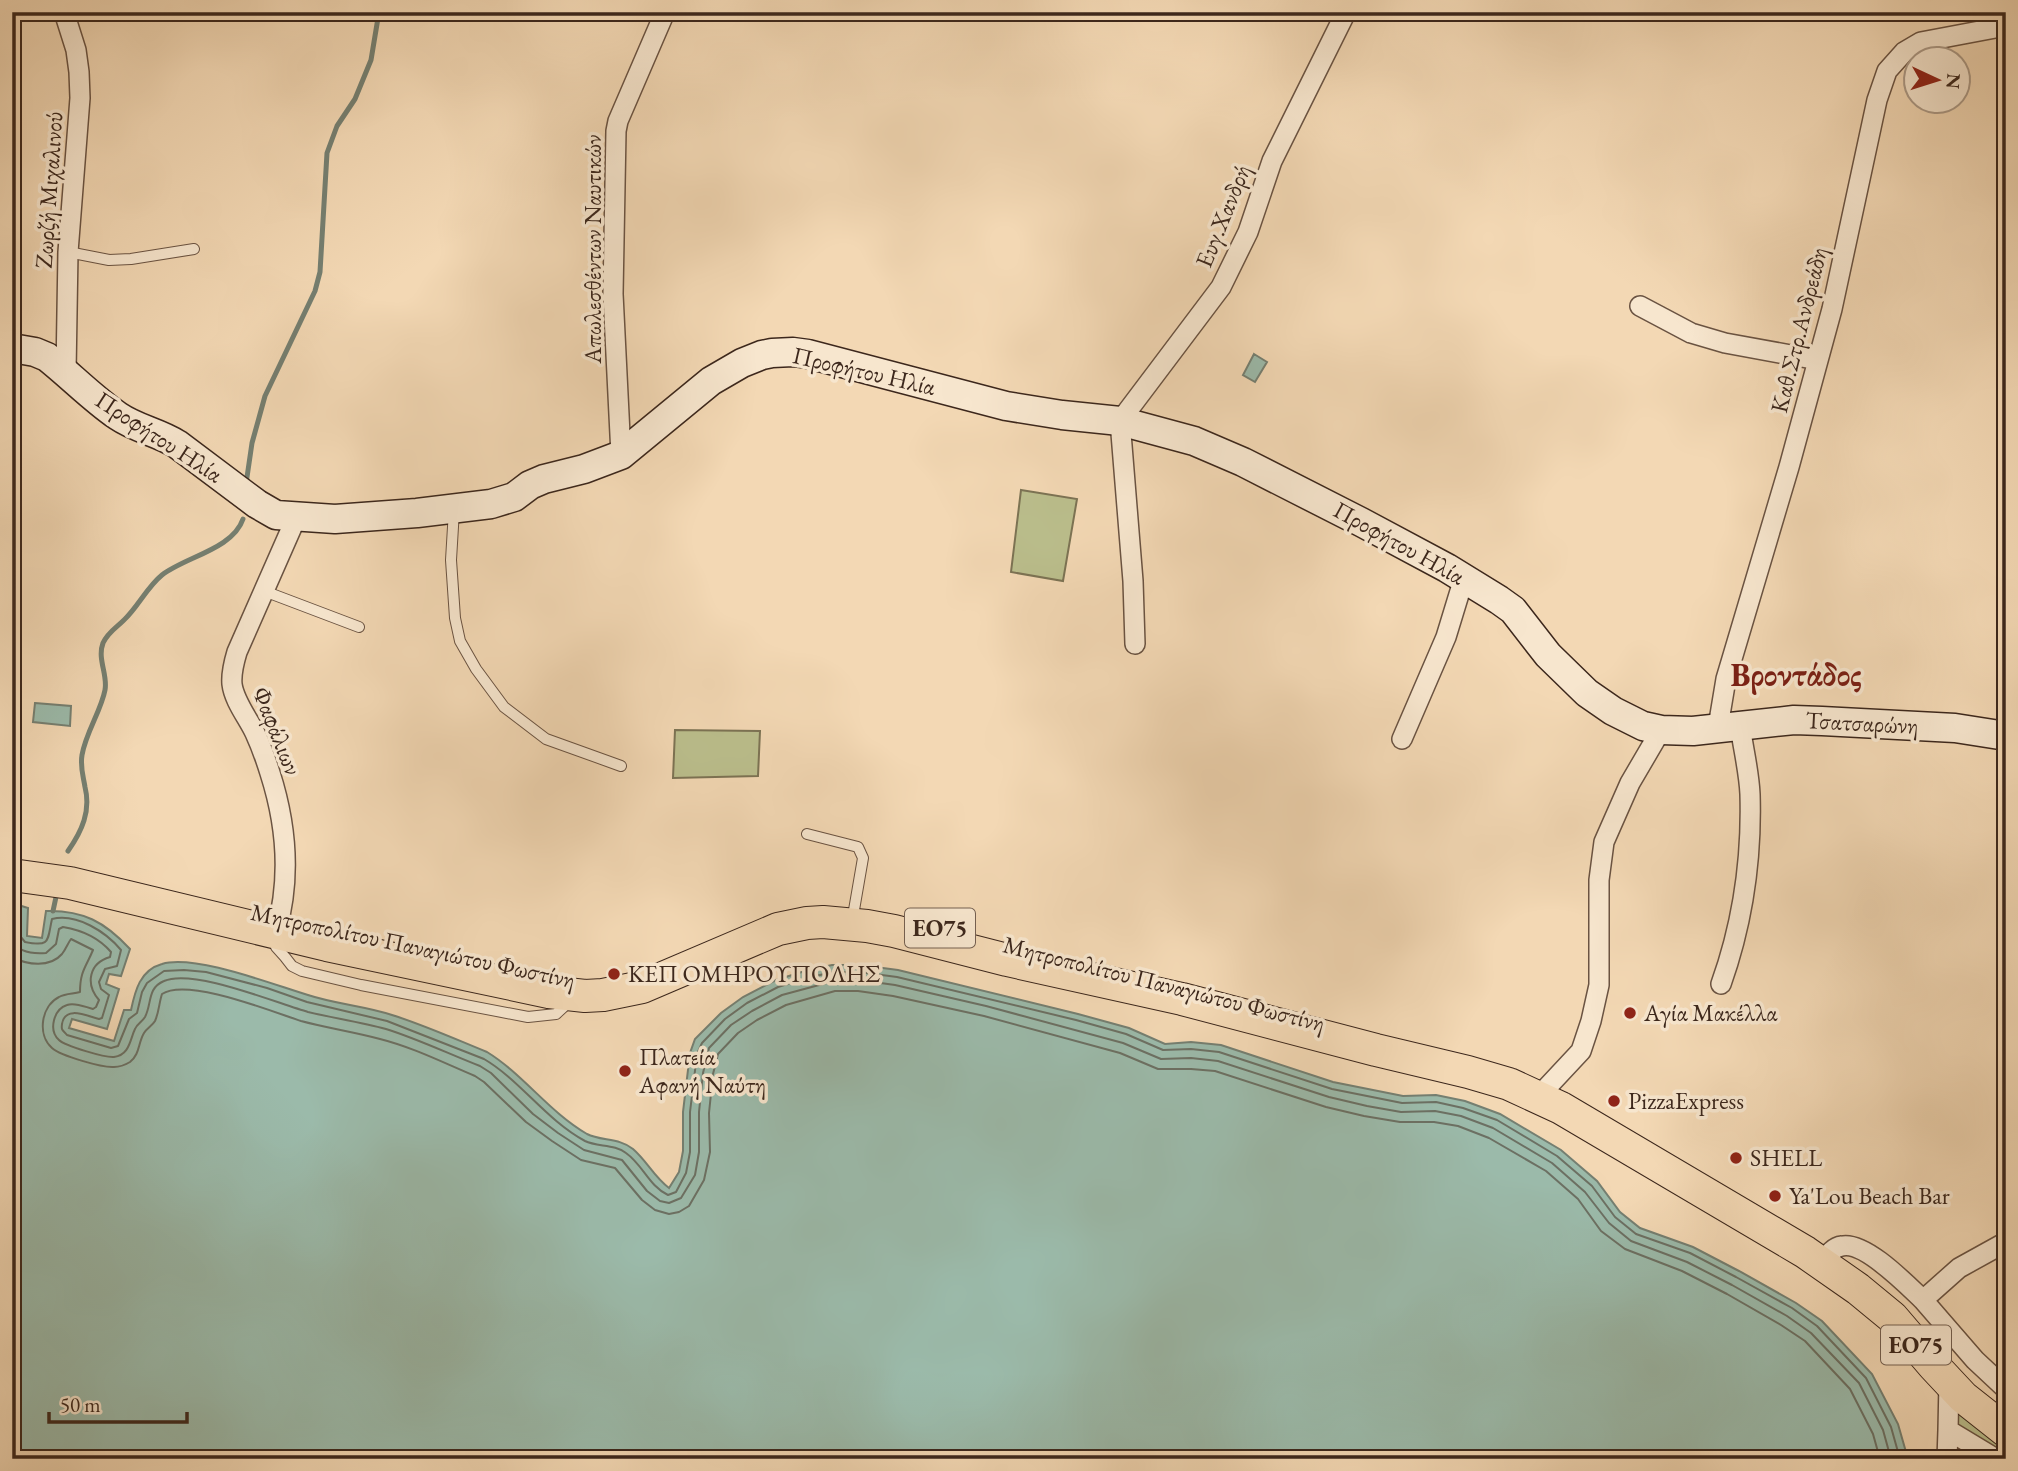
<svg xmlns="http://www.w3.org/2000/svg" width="2018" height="1471" font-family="'EB Garamond',serif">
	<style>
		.green { fill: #bbbf8d; stroke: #7c7354; stroke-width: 2 }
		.water { fill: #9bbaaa; stroke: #757f71; stroke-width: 2 }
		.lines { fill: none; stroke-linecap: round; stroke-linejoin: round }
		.shore { stroke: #6c7063; stroke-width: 2 }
		.stream { stroke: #757f71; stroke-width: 5 }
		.lane-casing { stroke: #6a5342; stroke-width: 12 }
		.street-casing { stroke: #6a5342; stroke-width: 22 }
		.secondary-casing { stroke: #3c271c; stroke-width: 31 }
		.primary-casing { stroke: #3c271c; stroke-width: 34 }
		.lane { stroke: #f7e6ce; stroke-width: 10 }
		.street { stroke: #f7e6ce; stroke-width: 19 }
		.secondary { stroke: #f7e6ce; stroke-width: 28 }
		.primary { stroke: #f3d8b4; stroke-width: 32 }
		.poi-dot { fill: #8f2418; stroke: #f7e6ce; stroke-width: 2.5 }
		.labels { text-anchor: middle; stroke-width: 7; stroke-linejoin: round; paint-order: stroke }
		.shield { fill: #f7e6ce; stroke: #746051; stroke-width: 2 }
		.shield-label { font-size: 23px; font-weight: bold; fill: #3c271c }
		.street-label { font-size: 24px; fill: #3c271c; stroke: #f7e6ce }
		.poi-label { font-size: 24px; fill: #3c271c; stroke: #f7e6ce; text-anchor: start }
		.district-label { font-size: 32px; font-weight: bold; fill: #7a1f14; stroke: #f7e6ce }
	</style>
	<rect width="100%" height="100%" fill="#f3d8b4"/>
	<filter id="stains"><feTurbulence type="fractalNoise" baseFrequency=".00286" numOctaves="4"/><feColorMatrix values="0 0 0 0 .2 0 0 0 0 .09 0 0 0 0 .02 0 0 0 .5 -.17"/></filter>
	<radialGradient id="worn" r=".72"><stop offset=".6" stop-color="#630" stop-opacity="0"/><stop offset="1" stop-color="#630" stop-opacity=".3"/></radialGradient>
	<path class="green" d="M1021 490 1077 499 1063 581 1011 572Z
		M675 730 760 731 758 776 673 778Z
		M1949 1382 2006 1432V1459H1951L1948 1430Z"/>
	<path class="water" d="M1254 354 1267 362 1255 382 1243 375Z
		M35 703 71 706 70 726 33 722Z
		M12 903 28 908 27 936 42 938 46 911C83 910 105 922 130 949L121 976 109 974 106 984 119 989 107 1029 72 1019 69 1028 114 1041 124 1010H131C135 991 140 970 162 964 195 954 274 985 308 995 335 1004 365 1006 392 1015 424 1025 455 1039 487 1052 523 1074 549 1112 587 1134 601 1141 620 1138 633 1149 647 1161 654 1177 669 1188L679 1172 683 1151V1112L690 1053 695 1039 721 1013 743 997 776 980 805 971 832 965H860L898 970 1078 1014 1129 1028 1165 1044 1191 1042 1221 1045 1333 1082 1403 1096 1436 1095 1465 1101 1500 1114 1561 1150 1597 1181 1620 1212 1640 1228 1693 1247 1739 1271 1796 1303 1822 1321 1872 1374 1898 1424 1908 1459H12Z"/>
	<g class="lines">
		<path class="shore" d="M12 910 20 914V936L25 942C51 947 47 941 52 919 77 913 106 932 121 950L117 966 105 969 99 982 101 989 109 995 102 1018 99 1019C87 1016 65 1005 62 1024 61 1031 63 1030 67 1035L111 1048 118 1046 129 1019 137 1013 142 992 147 983 164 971 184 970 206 972 267 988 307 1002 387 1021 484 1059C520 1080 546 1120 585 1141 597 1147 615 1144 626 1153 643 1165 649 1186 668 1195L676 1192 686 1173 690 1152V1112L697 1054 702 1043 725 1019 747 1003 778 987 807 978 833 972H859L897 977 1076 1020 1126 1034 1163 1050 1191 1049 1219 1052 1332 1089 1402 1103 1436 1102 1463 1108 1497 1120 1557 1156 1592 1186 1615 1217 1636 1234 1690 1253 1736 1277 1792 1308 1817 1326 1866 1378 1891 1427 1900 1459
			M12 941C19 953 33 954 46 953L56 944 59 929 63 927C81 930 99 938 111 952L110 957C89 963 85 984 99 1000L96 1007 93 1009C85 1007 75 1002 67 1005 54 1009 48 1030 59 1040 65 1046 106 1058 114 1057 130 1055 130 1039 135 1029 137 1024 142 1022 145 1017 152 1004 147 988 164 981 193 968 276 1003 308 1012 333 1018 360 1022 386 1029 418 1039 449 1054 480 1066L491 1073 533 1114 558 1133 584 1150 622 1160 647 1191 660 1201 669 1203 681 1198 695 1175 699 1152V1112L703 1073 709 1048 731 1025 752 1011 782 995 834 981 859 980 895 985 986 1006 1123 1043 1161 1059 1191 1058 1218 1061 1329 1097 1367 1106 1401 1112 1435 1111 1461 1116 1493 1128 1552 1163 1585 1192 1609 1223 1631 1241 1687 1262 1732 1285 1787 1316 1811 1333 1859 1383 1883 1430 1891 1459
			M12 957C27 965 50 968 62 954 66 949 68 943 71 939L93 950C86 967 80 971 80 992 73 994 66 993 59 997 41 1006 37 1035 52 1048 61 1056 103 1068 114 1067 120 1067 125 1065 130 1062 140 1054 138 1043 144 1033 147 1028 152 1026 155 1021 159 1012 159 1003 162 994 187 977 273 1012 301 1021 327 1028 354 1032 380 1039 412 1047 444 1063 475 1076L484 1082 526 1122 552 1141 581 1160 615 1168 642 1200 655 1210 669 1214 679 1212 689 1206 704 1180 710 1152 709 1113 713 1074 718 1054 738 1033 757 1020 786 1005 835 991H858L893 996 984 1016 1120 1053 1158 1069H1191L1215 1071 1326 1107 1364 1116 1400 1122H1434L1458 1126 1489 1138 1546 1171 1578 1199 1601 1231 1625 1249 1682 1271 1727 1294 1781 1325 1805 1341 1850 1389 1873 1434 1880 1459"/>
		<path class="stream" d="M246 484 252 443 265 396 315 291 320 272 327 153 337 126 355 99 371 60 379 12
			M68 851C82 831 91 811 85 787 83 775 80 767 82 755 86 732 101 711 105 690 108 675 97 659 103 643 108 632 116 628 124 620 138 607 147 587 162 575 185 557 233 549 243 519
			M53 911 56 897"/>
		<defs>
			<path id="lane" d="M68 252 109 260 131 259 194 249
				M454 510 451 560 455 618 460 641 476 669 504 707 546 739 621 766
				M264 591 359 627
				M807 834 858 847 863 858 854 910
				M276 940V947L285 957 292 966 302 971 361 985 528 1017 556 1014 570 1001"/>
			<path id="street" d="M64 12 76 50 79 72 80 98 68 252 66 372
				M1640 306 1691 333 1725 343 1818 360
				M621 455 613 294 616 131 618 121 665 12
				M1135 644 1133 581 1120 421 1221 287 1248 232 1272 161 1346 12
				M1718 727 1726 679 1789 467 1832 309 1877 100 1887 71 1904 52 1921 42 2006 26
				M1402 739 1446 637 1464 578
				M276 932C291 879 287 826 270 773 266 760 261 746 255 733 248 718 234 701 232 684 231 673 234 662 237 652L296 518
				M1721 984C1743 922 1752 860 1750 794 1749 771 1743 748 1740 725
				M1538 1097 1581 1051 1591 1021 1599 985V880L1604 842 1630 783 1661 730
				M1822 1264C1827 1257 1832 1247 1842 1246 1865 1241 1907 1285 1923 1300L1959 1268 2006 1242
				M1923 1300 1975 1360 2006 1389
				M1949 1382 1948 1430 1996 1459
				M1947 1459 1948 1430"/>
			<path id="secondary" d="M12 348 35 352 47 357C71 376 93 399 118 416 137 429 158 432 177 444L257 504 276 515 335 519 417 513 491 504 514 497 530 485 544 479 584 469 621 455 711 381 742 363 762 355 772 353 793 352 808 354 1006 406 1062 415 1120 421 1194 441 1243 462 1361 522 1447 568 1499 600 1513 610 1548 655 1587 693 1613 711 1643 726 1661 730 1693 731 1794 720 1822 721 1955 728 2006 736"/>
			<path id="primary" d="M12 875 70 883 327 945 549 992 585 996 603 995 642 987 778 929 807 923 823 922 867 926 894 931 1007 960 1182 999 1376 1050 1468 1072 1509 1084 1561 1108 1805 1252 1858 1289 1892 1317 1934 1366 1963 1397 2006 1431"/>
		</defs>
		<use href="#lane" class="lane-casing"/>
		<use href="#street" class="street-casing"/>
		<use href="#secondary" class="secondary-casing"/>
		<use href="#primary" class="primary-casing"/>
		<use href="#lane" class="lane"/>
		<use href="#street" class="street"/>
		<use href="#secondary" class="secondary"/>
		<use href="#primary" class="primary"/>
	</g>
	<g class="poi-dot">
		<circle cx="614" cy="974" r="7"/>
		<circle cx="1630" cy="1013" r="7"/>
		<circle cx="625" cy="1071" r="7"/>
		<circle cx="1614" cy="1101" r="7"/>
		<circle cx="1736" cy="1158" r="7"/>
		<circle cx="1775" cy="1196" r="7"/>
	</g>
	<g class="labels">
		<g class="shield">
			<rect x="905" y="908.5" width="70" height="39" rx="5"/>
			<rect x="1881" y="1325.5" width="70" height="39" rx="5"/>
		</g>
		<g class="shield-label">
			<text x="940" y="936">ΕΟ75</text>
			<text x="1916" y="1353">ΕΟ75</text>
		</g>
		<g class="street-label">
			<text transform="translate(49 190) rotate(-86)" y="8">Ζωρζή Μιχαλινού</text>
			<text transform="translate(1223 216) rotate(-68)" y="8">Ευγ.Χανδρή</text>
			<text transform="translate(593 249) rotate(-90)" y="8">Απωλεσθέντων Ναυτικών</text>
			<text transform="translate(1799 330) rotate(-76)" y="8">Καθ.Στρ.Ανδρεάδη</text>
			<text transform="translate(864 371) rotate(13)" y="8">Προφήτου Ηλία</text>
			<text transform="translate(159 437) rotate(33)" y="8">Προφήτου Ηλία</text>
			<text transform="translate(1399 543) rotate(29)" y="8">Προφήτου Ηλία</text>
			<text transform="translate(1862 723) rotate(3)" y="8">Τσατσαρώνη</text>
			<text transform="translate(277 731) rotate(68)" y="8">Φαφάλιων</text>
			<text transform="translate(413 946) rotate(12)" y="8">Μητροπολίτου Παναγιώτου Φωστίνη</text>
			<text transform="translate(1164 984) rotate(14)" y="8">Μητροπολίτου Παναγιώτου Φωστίνη</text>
		</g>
		<g class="poi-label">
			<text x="628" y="982">ΚΕΠ ΟΜΗΡΟΥΠΟΛΗΣ</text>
			<text x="1644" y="1021">Αγία Μακέλλα</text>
			<text x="639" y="1065">Πλατεία<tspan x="639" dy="28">Αφανή Ναύτη</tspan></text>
			<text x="1628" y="1109">PizzaExpress</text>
			<text x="1750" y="1166">SHELL</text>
			<text x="1789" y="1204">Ya'Lou Beach Bar</text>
		</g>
		<g class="district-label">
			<text x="1796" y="686">Βροντάδος</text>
		</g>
	</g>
	<rect width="2018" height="1471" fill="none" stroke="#f3d8b4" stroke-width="42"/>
	<rect x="14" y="14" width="1990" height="1443" fill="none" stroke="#3c271c" stroke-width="3.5"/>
	<rect x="21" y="21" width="1976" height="1429" fill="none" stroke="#3c271c" stroke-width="2"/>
	<g transform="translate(1937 80) rotate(94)"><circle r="33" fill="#f7e6ce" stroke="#ac9a87" stroke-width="2"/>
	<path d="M0-5L12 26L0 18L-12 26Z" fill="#8f2418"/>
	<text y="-10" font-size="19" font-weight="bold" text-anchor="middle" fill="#3c271c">N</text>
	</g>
	<path d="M49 1412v10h138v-10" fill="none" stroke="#3c271c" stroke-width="3.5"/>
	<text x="60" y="1412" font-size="21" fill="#3c271c" stroke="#f7e6ce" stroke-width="5" paint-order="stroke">50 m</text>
	<rect width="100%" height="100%" filter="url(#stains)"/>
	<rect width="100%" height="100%" fill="url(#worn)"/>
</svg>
